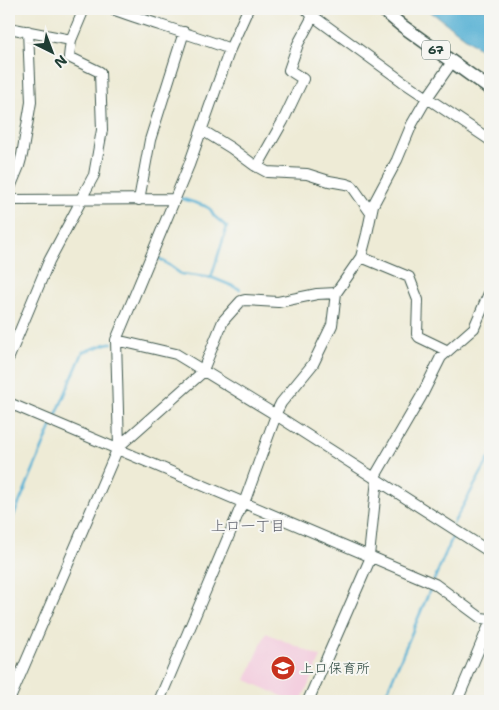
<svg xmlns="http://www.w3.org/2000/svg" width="499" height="710" font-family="'Shantell Sans','Klee One',sans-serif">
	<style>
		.built { fill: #f3cfdf }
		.water { fill: #57b1d4; stroke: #3b7784 }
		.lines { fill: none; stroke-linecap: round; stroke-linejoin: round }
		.stream { stroke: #57b1d4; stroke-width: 2.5 }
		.minor-casing { stroke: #3e574c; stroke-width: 12 }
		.major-casing { stroke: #3e574c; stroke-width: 15 }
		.minor { stroke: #fff; stroke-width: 10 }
		.major { stroke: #fff; stroke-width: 12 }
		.labels { text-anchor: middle; stroke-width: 4; stroke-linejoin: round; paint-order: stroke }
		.shield { fill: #f6f6f2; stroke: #60746d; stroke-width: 1 }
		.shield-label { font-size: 12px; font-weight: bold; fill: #1f3d34 }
		.poi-label { font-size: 14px; fill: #1f3d34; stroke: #f6f6f2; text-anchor: start }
		.neighbourhood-label { font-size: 15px; fill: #5f626d; stroke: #f6f6f2 }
	</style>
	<rect width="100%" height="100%" fill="#f6f6f2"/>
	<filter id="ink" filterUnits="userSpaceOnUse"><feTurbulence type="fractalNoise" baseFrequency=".02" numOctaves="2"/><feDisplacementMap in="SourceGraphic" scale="10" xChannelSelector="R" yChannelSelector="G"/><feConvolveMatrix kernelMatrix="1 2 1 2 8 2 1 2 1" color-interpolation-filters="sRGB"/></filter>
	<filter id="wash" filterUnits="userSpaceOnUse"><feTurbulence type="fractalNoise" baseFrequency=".0096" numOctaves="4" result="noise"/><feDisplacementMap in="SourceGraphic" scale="20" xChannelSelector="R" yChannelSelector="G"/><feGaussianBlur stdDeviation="1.12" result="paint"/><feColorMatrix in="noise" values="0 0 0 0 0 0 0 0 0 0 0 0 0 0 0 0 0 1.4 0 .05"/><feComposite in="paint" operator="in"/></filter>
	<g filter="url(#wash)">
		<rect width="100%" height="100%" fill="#eeebd6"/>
		<path class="built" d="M266 633 321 657 301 701H293L246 680Z"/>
		<path class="water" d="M427 9H490V56Z"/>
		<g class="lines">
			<path class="stream" d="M180 198 205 206 210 209 214 216 227 227 211 278
				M156 256 181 274 213 278 240 289
				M54 420 83 352 109 343H112
				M453 524 490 457
				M9 527 52 425
				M434 580 453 536V532
				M383 701 432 585"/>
		</g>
	</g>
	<g filter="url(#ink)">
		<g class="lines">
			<defs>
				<path id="minor" d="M112 9C151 23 191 34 230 49
					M306 9 313 16 402 81 490 140
					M9 28 71 40
					M202 130 231 148 254 165 267 172 307 174 329 181 346 184 352 186 371 213
					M257 167 283 121 303 79 289 70 298 44 313 16
					M9 190 19 166 22 155 31 102 28 31
					M81 199 94 175 102 130 100 72 69 57 71 40 84 9
					M9 200 175 199
					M139 200 150 140 184 32
					M361 257 409 277 418 300 417 334 419 337 448 351
					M116 340 176 354 276 415 490 552
					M9 357 49 261 82 199
					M203 370 223 321 241 301 245 300 278 302 317 294 336 293
					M9 403 435 584 481 618 490 619
					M275 415 281 403 313 364 332 325 336 293 361 257 367 234 373 205 397 160 412 124 427 98 452 62
					M119 447 116 340 189 165 230 49 248 9
					M116 449 204 371
					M374 478 421 397 441 357 474 328 490 291
					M244 503 276 415
					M369 556 377 479
					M9 701 117 450
					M159 701 243 502
					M308 701 371 557
					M457 701 490 623"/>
				<path id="major" d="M382 9 401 25 490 89"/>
			</defs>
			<use href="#minor" class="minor-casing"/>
			<use href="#major" class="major-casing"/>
			<use href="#minor" class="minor"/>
			<use href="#major" class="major"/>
		</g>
	</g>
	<defs>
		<symbol id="school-disc" viewBox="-11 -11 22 22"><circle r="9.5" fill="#c8321e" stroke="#f6f6f2"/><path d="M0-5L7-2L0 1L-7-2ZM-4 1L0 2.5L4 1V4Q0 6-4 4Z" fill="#fff"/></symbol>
	</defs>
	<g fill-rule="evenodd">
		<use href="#school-disc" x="269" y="654" width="28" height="28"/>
	</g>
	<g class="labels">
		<rect class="shield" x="422" y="40.5" width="28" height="19" rx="4"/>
		<g class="shield-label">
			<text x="436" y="54">67</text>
		</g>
		<g class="poi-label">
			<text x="300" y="673">上口保育所</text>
		</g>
		<g class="neighbourhood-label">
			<text x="248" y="531">上口一丁目</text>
		</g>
	</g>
	<rect width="499" height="710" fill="none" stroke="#f6f6f2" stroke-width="30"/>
	<g transform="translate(52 52) rotate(138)" stroke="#f6f6f2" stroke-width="4" paint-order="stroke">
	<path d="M0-4L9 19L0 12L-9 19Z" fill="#1f3d34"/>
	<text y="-8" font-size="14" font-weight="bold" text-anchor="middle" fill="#1f3d34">N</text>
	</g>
</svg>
